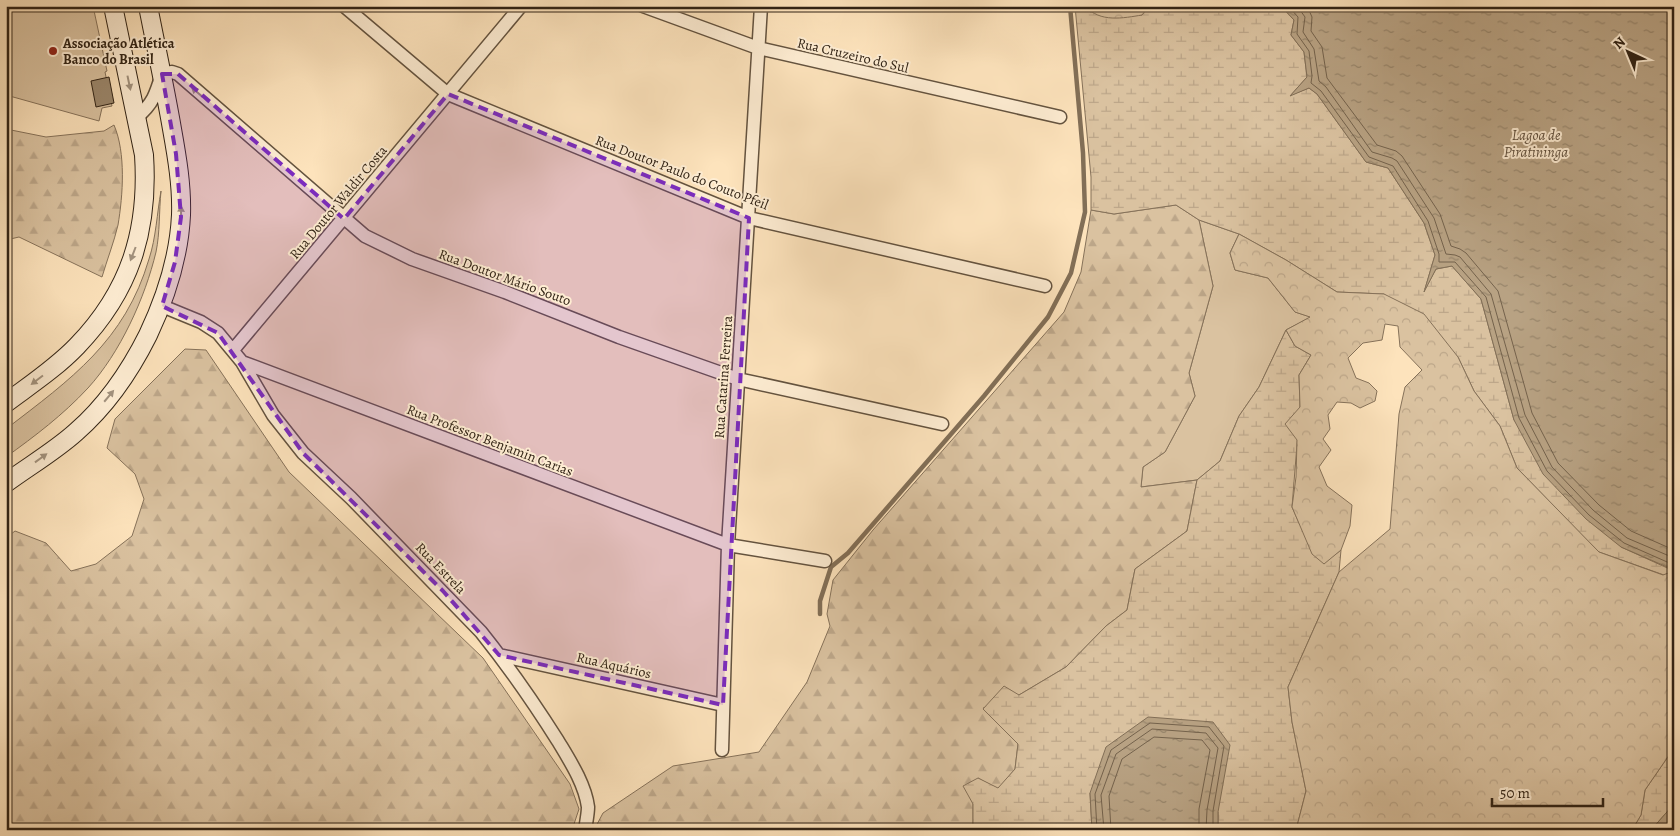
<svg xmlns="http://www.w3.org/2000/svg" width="1680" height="836" font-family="Alegreya,serif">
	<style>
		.green { fill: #dac2a0; stroke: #86725a }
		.forest { fill: url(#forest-firs); stroke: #86725a }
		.wetland { fill: url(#wetland-marsh); stroke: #86725a }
		.park { fill: url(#park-crowns); stroke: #86725a }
		.water { fill: url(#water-ripples); stroke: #826f57 }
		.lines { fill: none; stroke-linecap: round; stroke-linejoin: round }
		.shore { stroke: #74624c; stroke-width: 1 }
		.stream { stroke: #826f57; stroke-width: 4.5 }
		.building { fill: #9b876c; stroke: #312315 }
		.minor-casing { stroke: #64533f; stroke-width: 15 }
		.secondary-casing { stroke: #312315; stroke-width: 20 }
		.minor { stroke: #feedd3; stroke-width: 12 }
		.secondary { stroke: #feedd3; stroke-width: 18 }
		.oneway { fill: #a2927e }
		.marked { fill: #7b2cbf; fill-opacity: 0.2; stroke: #7b2cbf; stroke-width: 4; stroke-dasharray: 10 6; stroke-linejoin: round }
		.poi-dot { fill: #8f2418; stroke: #feedd3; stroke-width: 2 }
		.labels { text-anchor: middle; stroke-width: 4; stroke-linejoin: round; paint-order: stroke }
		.poi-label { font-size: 14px; font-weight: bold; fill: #312315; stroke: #feedd3; text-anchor: start }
		.street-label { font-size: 14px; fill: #312315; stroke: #feedd3 }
		.water-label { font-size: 15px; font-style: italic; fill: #604f3c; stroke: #feedd3 }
	</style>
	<defs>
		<pattern id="forest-firs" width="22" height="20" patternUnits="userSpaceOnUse" patternTransform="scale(1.25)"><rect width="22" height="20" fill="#dac2a0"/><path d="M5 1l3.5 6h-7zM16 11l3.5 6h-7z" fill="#bca689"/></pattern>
		<pattern id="wetland-marsh" width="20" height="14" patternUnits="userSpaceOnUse" patternTransform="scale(1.25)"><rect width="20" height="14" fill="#dac2a0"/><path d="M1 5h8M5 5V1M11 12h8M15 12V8" fill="none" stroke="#bca689"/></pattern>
		<pattern id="park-crowns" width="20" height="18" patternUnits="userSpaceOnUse" patternTransform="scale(1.25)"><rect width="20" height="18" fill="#dac2a0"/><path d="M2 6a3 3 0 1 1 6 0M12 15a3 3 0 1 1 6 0" fill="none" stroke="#bca689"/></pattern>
		<pattern id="water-ripples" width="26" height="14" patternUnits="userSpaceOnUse" patternTransform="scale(1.25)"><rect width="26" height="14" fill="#b8a283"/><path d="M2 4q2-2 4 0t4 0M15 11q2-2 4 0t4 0" fill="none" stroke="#96846a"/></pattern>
	</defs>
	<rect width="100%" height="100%" fill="#fde3bc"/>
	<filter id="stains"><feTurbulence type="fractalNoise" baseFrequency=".004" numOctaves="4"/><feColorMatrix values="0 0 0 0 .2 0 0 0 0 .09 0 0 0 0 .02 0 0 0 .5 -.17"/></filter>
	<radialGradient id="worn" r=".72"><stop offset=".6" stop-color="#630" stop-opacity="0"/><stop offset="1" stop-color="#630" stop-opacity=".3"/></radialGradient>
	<path class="green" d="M6 6H93L107 71 105 72 112 106 102 108 99 121 6 95Z
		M161 191C159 211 160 233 156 252 145 298 120 353 88 388 63 415 35 436 6 457V429C71 379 125 341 149 259 156 238 157 213 161 191Z
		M1199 220 1239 234 1230 253 1235 270 1268 278 1295 312 1311 317 1286 330 1259 387 1239 416 1220 461 1197 480 1141 487 1143 467 1165 452 1195 396 1189 373 1213 286Z"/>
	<path class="forest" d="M114 125C126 153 123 195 118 225 114 242 107 260 102 277L19 237 6 240V129L46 137 104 131Z
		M1176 205 1199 220 1213 286 1189 373 1195 396 1165 452 1143 467 1141 487 1197 480 1187 531 1135 569 1127 610 1106 626 1066 667 1019 695 983 708 1018 744 1015 769 998 789 978 778 973 804V830H594L603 813 673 766 759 752 807 682 830 626 827 614 833 580 873 530 1064 312 1081 272 1091 210 1114 214Z
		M185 349 206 350 289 472 483 658 570 784 579 809 572 830H6V538L15 531 46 543 71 571 96 564 132 536 144 499 135 474 107 448 115 419Z"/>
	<path class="wetland" d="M1075 6H1086L1090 12 1142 15 1149 6H1281L1294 20 1291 35 1304 52 1307 77 1291 95 1309 88 1317 94 1366 162 1388 168 1424 223 1435 255 1425 289 1436 269 1452 266 1481 299 1514 420 1621 547 1674 571 1664 575 1599 552 1580 533 1517 468 1500 426 1474 391 1458 357 1384 294 1337 292 1286 260 1239 234 1199 220 1176 205 1114 214 1091 210V177Z
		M1286 330 1295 346 1311 355 1299 375 1300 407 1292 507 1299 523 1324 563 1341 550 1339 572 1288 687 1292 722 1306 791 1296 830H1218V812L1090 793 1092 830H973V804L963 786 978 778 998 788 1015 769 1018 744 983 709 1004 686 1019 695 1066 667 1106 626 1127 610 1135 569 1187 531 1197 480 1220 461 1239 416 1259 387Z
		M1674 748V804L1651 830H1632L1641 815 1645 790Z"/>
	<path class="park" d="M1086 6H1149L1142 15C1124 18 1099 23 1086 6Z
		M1239 234 1286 260 1337 292 1384 294 1424 314 1458 357 1474 391 1500 426 1517 468 1599 552 1663 575 1674 571V748L1645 790 1641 815 1632 830H1296L1306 791 1292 722 1288 687 1339 572 1390 529 1399 414 1405 387 1422 370 1400 347 1398 326 1385 324 1382 340 1363 343 1348 358 1356 378 1369 383 1377 391 1375 401 1360 408 1351 403 1337 402 1328 415 1330 429 1323 439 1331 450 1319 467 1327 486 1352 505 1350 526 1341 550 1324 564 1312 554 1292 507 1296 477 1297 440 1285 424 1300 407 1299 375 1311 355 1295 346 1286 330 1310 317 1295 312 1268 278 1235 270 1230 253Z"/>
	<path class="water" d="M1281 6H1674V570L1621 547 1586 519 1543 474 1514 420 1481 299 1452 266 1436 269 1424 292 1435 255 1424 223 1388 168 1366 162 1317 94 1309 88 1290 96 1307 77 1304 52 1291 35 1294 20Z
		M1148 717 1213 722 1230 745 1218 812V830H1092L1090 793 1106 747Z
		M1674 804V830H1651Z"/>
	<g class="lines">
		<path class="shore" d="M1288 6 1298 17 1297 34 1309 51 1312 76 1311 83 1321 91 1369 157 1393 166 1428 221 1439 254V262H1455L1486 297 1519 418 1547 471 1589 515 1624 543 1674 565
			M1297 6 1305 17 1303 32 1314 49 1319 81 1326 87 1372 152 1392 158 1397 161 1434 218 1446 254 1455 255 1460 257 1491 294 1525 415 1552 467 1593 510 1627 538 1674 558
			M1307 6 1312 17 1311 31 1322 47 1327 78 1377 145 1396 151 1402 156 1440 214 1451 246 1460 249 1466 253 1498 291 1532 413 1558 463 1599 505 1631 531 1674 550
			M1097 830 1095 794 1111 750 1150 723 1209 727 1224 746 1213 811V830
			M1104 830 1101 795 1116 754 1152 729 1206 733 1218 748 1207 810 1206 830
			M1111 830 1109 796 1122 759 1154 737 1202 740 1210 750 1199 809V830"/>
		<path class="stream" d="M820 614V601L831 567 848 553 984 396 1048 317 1071 273 1085 212 1083 153 1070 6"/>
	</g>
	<path class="building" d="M109 77 114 103 96 107 91 81Z"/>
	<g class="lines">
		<defs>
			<path id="minor" d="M344 6 448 94 749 218 1045 286
				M643 6 758 48 1060 117
				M136 118C153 104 156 94 162 74L172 72 178 74 365 236 412 259 505 292 619 337 738 379 942 424
				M162 306 201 322 218 333 242 362 273 415 303 453 351 498 481 632C509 667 534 703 558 741 570 761 585 784 588 807 588 814 586 823 585 830
				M233 350 521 6
				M242 362 728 545 825 561
				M499 655 723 705
				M722 750 728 545 761 6"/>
			<path id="secondary" d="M6 403C30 385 56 368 77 346 130 291 149 231 144 155L113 6
				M6 483C29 466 55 451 76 432 107 405 130 371 148 335 166 297 179 258 181 215 182 186 177 157 172 129 165 88 156 47 148 6"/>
		</defs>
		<use href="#minor" class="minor-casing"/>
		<use href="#secondary" class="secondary-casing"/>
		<use href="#minor" class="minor"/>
		<use href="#secondary" class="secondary"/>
	</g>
	<defs><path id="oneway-solid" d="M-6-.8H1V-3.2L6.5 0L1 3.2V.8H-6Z" transform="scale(1.25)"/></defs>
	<g class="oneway">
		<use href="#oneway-solid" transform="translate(129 83) rotate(78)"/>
		<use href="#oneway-solid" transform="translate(197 92) rotate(-139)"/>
		<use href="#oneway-solid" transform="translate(181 213) rotate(-88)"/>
		<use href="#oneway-solid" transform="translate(133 254) rotate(111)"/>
		<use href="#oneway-solid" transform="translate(37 380) rotate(143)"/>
		<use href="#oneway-solid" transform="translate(109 396) rotate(-50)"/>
		<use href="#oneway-solid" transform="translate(41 458) rotate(-36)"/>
	</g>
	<path class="marked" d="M162 74H178L344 219 448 94 749 218 723 705 499 655 443 591 303 453 218 333 162 306 175 262 181 217 176 154Z"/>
	<circle class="poi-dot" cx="53" cy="51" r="5"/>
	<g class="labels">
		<g class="poi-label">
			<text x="63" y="48">Associação Atlética<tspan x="63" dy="16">Banco do Brasil</tspan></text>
		</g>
		<g class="street-label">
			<text transform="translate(853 55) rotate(13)" y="5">Rua Cruzeiro do Sul</text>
			<text transform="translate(682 172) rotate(21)" y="5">Rua Doutor Paulo do Couto Pfeil</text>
			<text transform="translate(338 202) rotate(-50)" y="5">Rua Doutor Waldir Costa</text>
			<text transform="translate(505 277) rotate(20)" y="5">Rua Doutor Mário Souto</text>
			<text transform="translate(723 377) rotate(-86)" y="5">Rua Catarina Ferreira</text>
			<text transform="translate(490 440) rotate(21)" y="5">Rua Professor Benjamin Carias</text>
			<text transform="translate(441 568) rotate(46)" y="5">Rua Estrela</text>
			<text transform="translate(614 665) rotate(13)" y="5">Rua Aquários</text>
		</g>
		<g class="water-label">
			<text x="1536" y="140">Lagoa de<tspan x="1536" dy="17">Piratininga</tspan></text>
		</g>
	</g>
	<rect width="1680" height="836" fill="none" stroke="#fde3bc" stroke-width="25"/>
	<rect x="8" y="8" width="1665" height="821" fill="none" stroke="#312315" stroke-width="2.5"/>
	<rect x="12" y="12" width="1655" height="811" fill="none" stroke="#312315"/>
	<g transform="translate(1628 52) rotate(316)" stroke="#feedd3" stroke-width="4" paint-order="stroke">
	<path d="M0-4L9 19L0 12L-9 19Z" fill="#312315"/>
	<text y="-8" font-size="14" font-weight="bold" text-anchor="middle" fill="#312315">N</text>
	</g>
	<path d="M1492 798v8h111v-8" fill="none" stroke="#312315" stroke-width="2.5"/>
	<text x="1500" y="798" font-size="15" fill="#312315" stroke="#feedd3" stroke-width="4" paint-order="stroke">50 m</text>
	<rect width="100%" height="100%" filter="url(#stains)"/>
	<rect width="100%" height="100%" fill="url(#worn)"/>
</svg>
